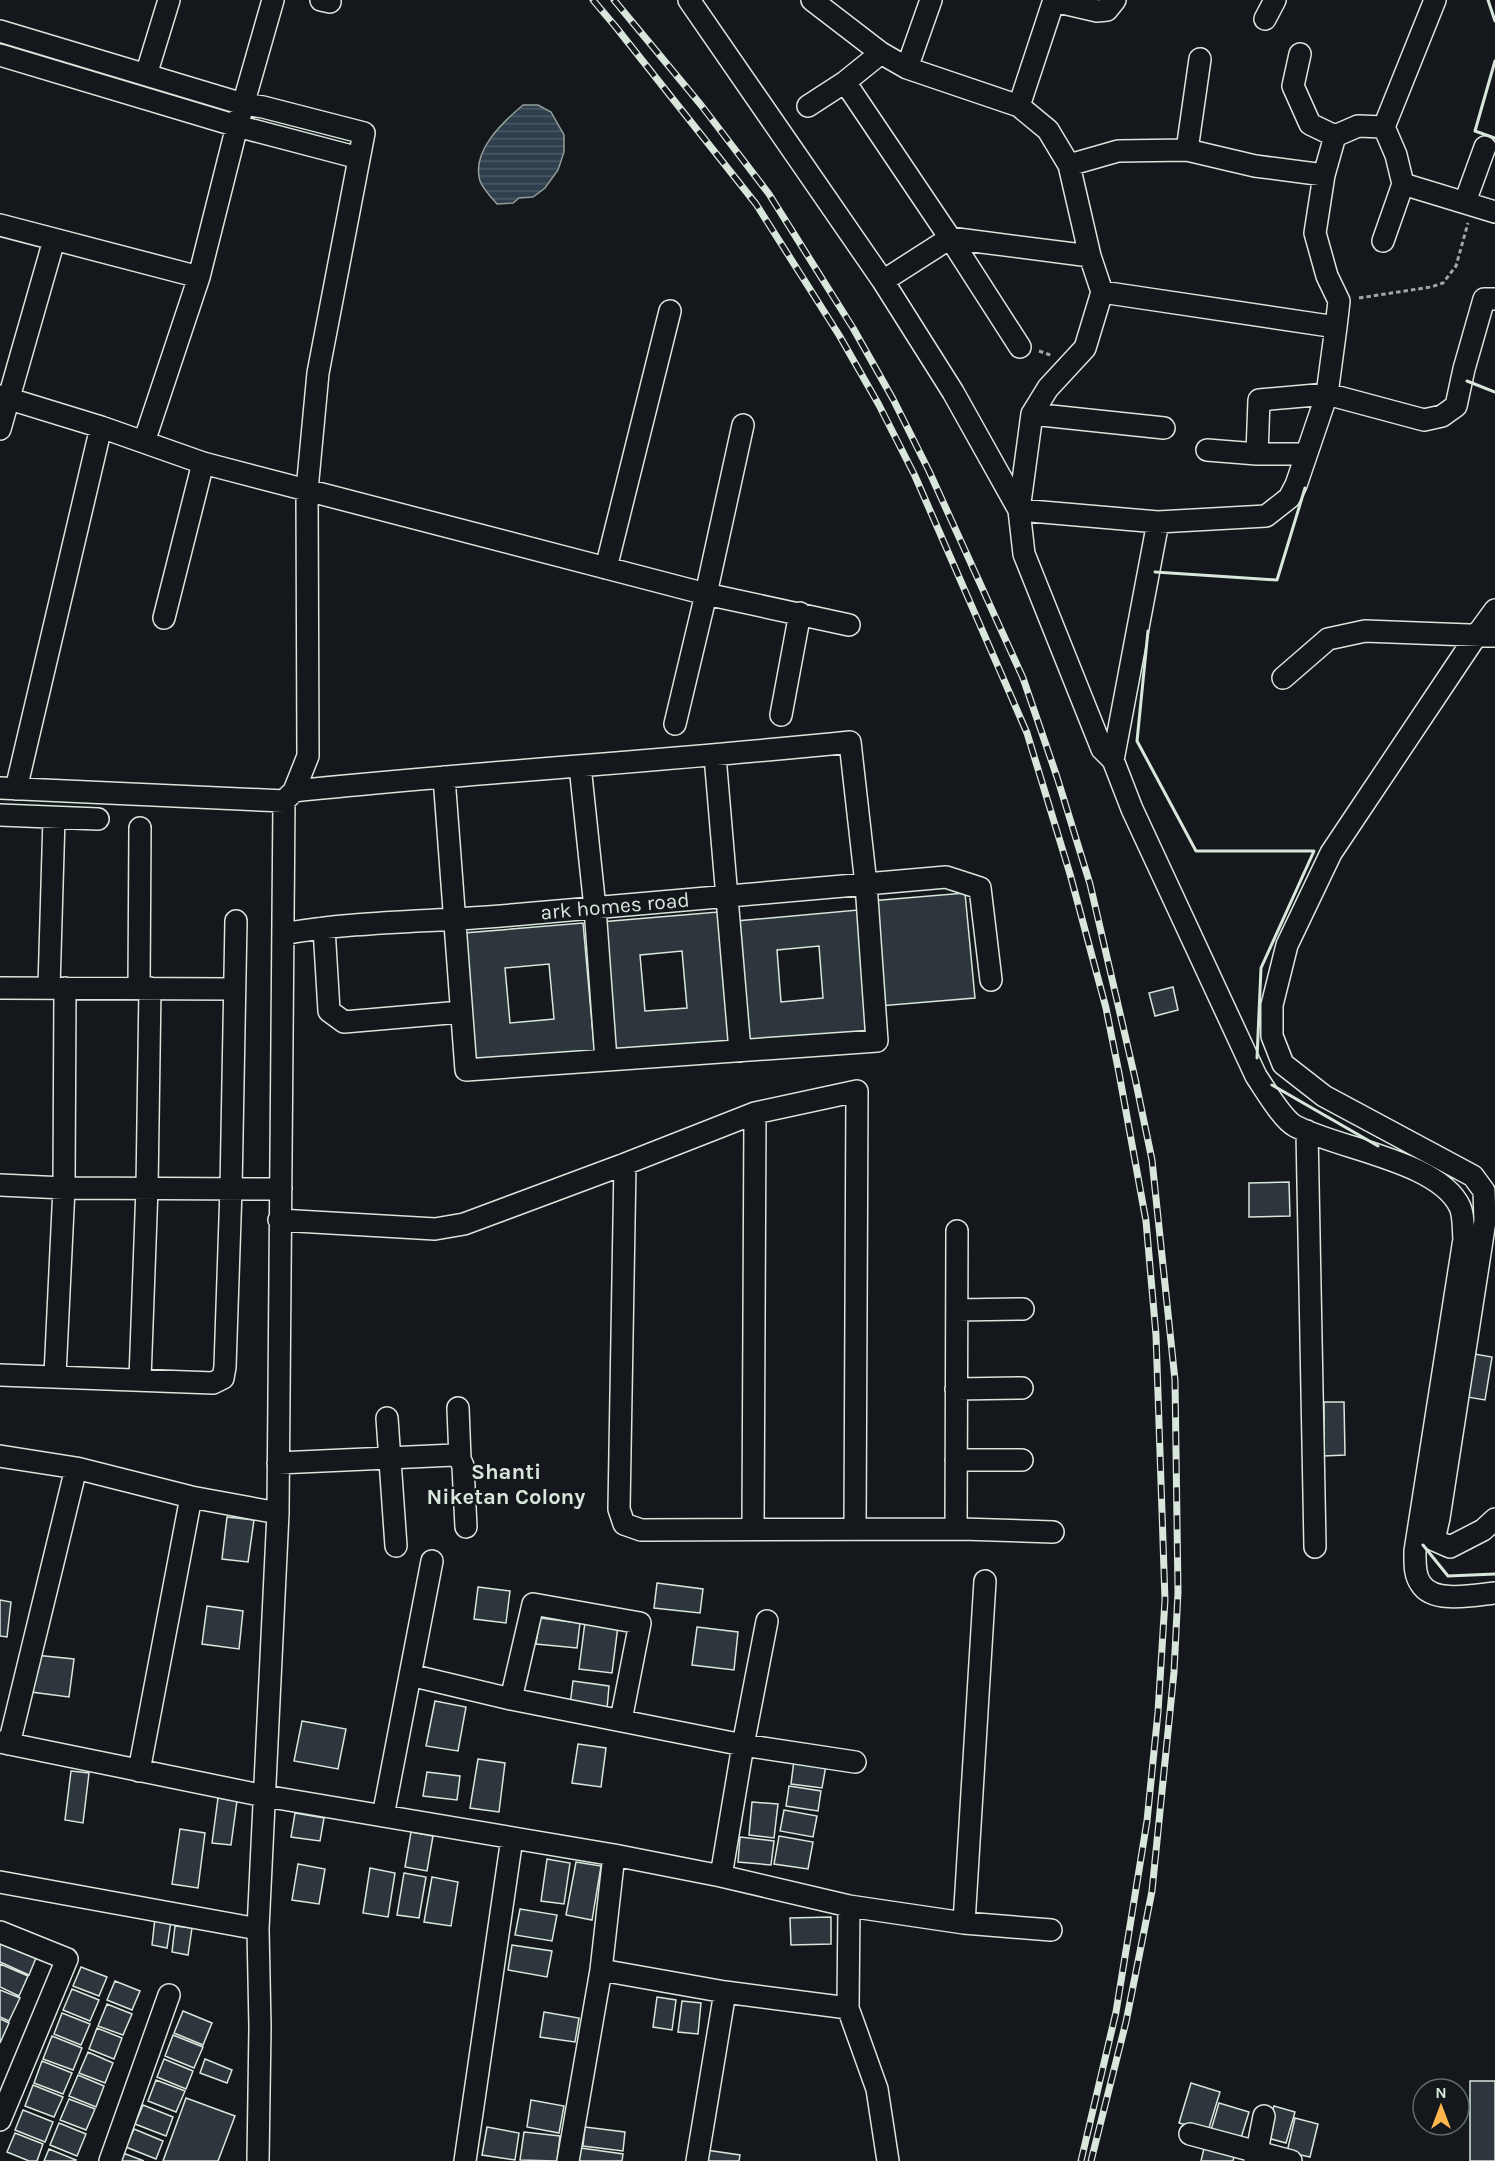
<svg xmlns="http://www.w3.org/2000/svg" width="1495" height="2161" font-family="Karla,sans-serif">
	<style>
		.water { fill: url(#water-rules); stroke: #939e99; stroke-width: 1.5 }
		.building { fill: #2c363c; stroke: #d8e6dc; stroke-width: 1.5; fill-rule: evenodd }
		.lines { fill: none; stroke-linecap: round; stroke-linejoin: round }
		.minor-casing { stroke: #d8e6dc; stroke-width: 24 }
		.path { stroke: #9da8a2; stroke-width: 3; stroke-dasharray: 4.5 3; stroke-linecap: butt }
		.minor { stroke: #14181c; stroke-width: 21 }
		.rail-casing { stroke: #d8e6dc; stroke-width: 7 }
		.rail { stroke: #14181c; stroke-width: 4.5; stroke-dasharray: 14; stroke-linecap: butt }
		.wall { stroke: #d8e6dc; stroke-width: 3 }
		.labels { text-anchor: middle; stroke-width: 4.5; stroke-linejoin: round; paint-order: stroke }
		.street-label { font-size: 21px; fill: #d8e6dc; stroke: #14181c }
		.neighbourhood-label { font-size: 22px; font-weight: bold; fill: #d8e6dc; stroke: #14181c }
	</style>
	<defs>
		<pattern id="water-rules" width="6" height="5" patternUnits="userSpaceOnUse" patternTransform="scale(1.5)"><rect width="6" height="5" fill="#2f3f4d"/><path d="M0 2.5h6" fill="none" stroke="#4c5b66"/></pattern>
	</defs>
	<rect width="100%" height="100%" fill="#14181c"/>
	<path class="water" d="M523 105H538L551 112 564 135V152L558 170 545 188 533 197 519 198 513 203 497 204C491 197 483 189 480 181 471 151 503 122 523 105Z"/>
	<path class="building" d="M965 893 975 998 879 1006 870 901Z
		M858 910 869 1035 747 1045 736 921ZM819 946 823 998 781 1002 777 950Z
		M718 912 730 1046 612 1057 600 922ZM682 951 687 1008 645 1011 640 955Z
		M583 923 595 1057 476 1067 464 933ZM549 964 554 1019 510 1023 505 968Z
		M1173 987 1178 1010 1155 1016 1149 993Z
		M1289 1182 1290 1216 1249 1217V1183Z
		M1463 1352 1492 1357 1485 1400 1455 1395Z
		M1324 1402H1344L1345 1455 1324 1456Z
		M227 1517 254 1520 248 1562 222 1559Z
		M657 1583 703 1589 700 1613 654 1608Z
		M478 1587 510 1591 506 1623 474 1619Z
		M0 1600 11 1602 7 1637 0 1636Z
		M207 1606 243 1611 239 1649 202 1644Z
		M540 1618 580 1623 577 1648 536 1644Z
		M585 1622 618 1626 612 1673 579 1669Z
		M697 1627 738 1632 734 1670 692 1665Z
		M35 1655 74 1659 69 1697 31 1692Z
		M573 1681 609 1686 607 1709 570 1705Z
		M435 1701 466 1707 458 1751 426 1746Z
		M302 1721 346 1729 338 1769 294 1761Z
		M578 1744 606 1748 601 1787 572 1783Z
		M478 1759 505 1763 499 1812 470 1808Z
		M794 1760 826 1765 822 1788 791 1784Z
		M71 1771 89 1773 83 1823 65 1820Z
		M427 1772 460 1776 457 1800 423 1796Z
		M789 1786 821 1791 818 1811 786 1806Z
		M218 1798 237 1801 231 1845 212 1843Z
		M752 1802 778 1804 774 1838 749 1835Z
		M784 1810 817 1816 813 1837 780 1831Z
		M295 1813 324 1818 320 1841 291 1837Z
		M180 1829 205 1833 198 1888 172 1884Z
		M411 1832 433 1836 427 1871 405 1867Z
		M779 1836 813 1842 808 1869 774 1864Z
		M740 1837 774 1841 771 1865 738 1862Z
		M547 1859 570 1863 564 1904 541 1901Z
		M576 1862 601 1866 592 1920 566 1915Z
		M298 1864 325 1869 319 1904 292 1900Z
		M370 1868 395 1873 388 1917 363 1913Z
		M404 1873 426 1877 419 1918 397 1915Z
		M432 1877 458 1882 451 1926 424 1922Z
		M520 1909 557 1915 552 1941 515 1935Z
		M831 1917V1944L791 1945 790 1918Z
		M155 1918 171 1921 167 1948 152 1945Z
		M175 1926 192 1928 188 1955 172 1952Z
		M0 1943 38 1953 29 1975 0 1962Z
		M512 1945 552 1951 547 1977 508 1970Z
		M0 1964 28 1976 19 1996 0 1987Z
		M81 1967 107 1977 99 1996 73 1986Z
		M115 1981 140 1991 132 2010 107 2000Z
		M72 1989 99 2000 90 2021 63 2010Z
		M0 1990 20 1998 9 2021 0 2017Z
		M657 1997 676 2000 672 2030 653 2027Z
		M682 2001 701 2003 698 2034 678 2032Z
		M107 2004 132 2014 123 2035 98 2026Z
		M183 2011 212 2023 203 2045 174 2033Z
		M544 2012 579 2018 575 2042 540 2037Z
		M62 2013 90 2024 81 2045 54 2034Z
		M0 2019 9 2023 0 2043Z
		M97 2028 122 2038 114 2059 89 2049Z
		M173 2035 203 2047 194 2068 165 2056Z
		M52 2036 82 2048 73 2070 43 2059Z
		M88 2052 113 2063 105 2083 79 2073Z
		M164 2059 193 2071 186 2089 157 2077Z
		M205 2059 232 2070 227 2083 200 2073Z
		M42 2061 72 2073 63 2094 34 2083Z
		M78 2075 104 2086 96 2107 69 2096Z
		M156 2080 185 2091 176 2112 148 2101Z
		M1470 2081H1495V2161H1470Z
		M1191 2083 1220 2092 1208 2131 1179 2123Z
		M33 2085 63 2097 54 2117 25 2106Z
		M186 2098 235 2116 218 2161H163Z
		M69 2099 95 2109 86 2130 60 2120Z
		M531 2100 564 2106 559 2133 527 2127Z
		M1219 2103 1249 2112 1241 2138 1211 2130Z
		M143 2105 173 2117 166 2136 135 2124Z
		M1274 2106 1295 2112 1286 2143 1264 2137Z
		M23 2110 53 2122 45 2142 15 2130Z
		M1295 2118 1318 2124 1310 2157 1287 2152Z
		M59 2123 86 2134 77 2156 50 2145Z
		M487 2127 519 2133 515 2160 482 2155Z
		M585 2127 625 2132 623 2151 583 2146Z
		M134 2129 163 2141 156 2159 126 2147Z
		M524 2132 560 2136 557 2161 520 2160Z
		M15 2133 43 2144 37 2161H29L7 2152Z
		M1206 2140 1236 2147 1233 2161H1201Z
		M581 2148 623 2154 622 2161H579Z
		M49 2149 76 2160 75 2161H44Z
		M706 2150 740 2155 739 2161H705Z
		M123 2153 144 2161H120Z"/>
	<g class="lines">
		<defs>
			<path id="minor" d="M321 0 330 2
				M689 0 883 281 953 392 1019 510 1158 522 1266 516 1289 498 1296 485 1327 394 1336 327 1339 301 1327 276 1315 233 1324 175 1335 136 1358 126 1384 127 1435 0
				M812 0 881 53 907 68 1019 106 1048 130 1069 165 1090 256 1102 292 1085 348 1048 388 1032 414 1019 510 1024 554 1102 749 1113 760 1132 809 1256 1076C1264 1088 1283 1120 1295 1126 1338 1149 1439 1161 1460 1207 1464 1216 1463 1229 1464 1239L1415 1551C1415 1562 1414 1575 1421 1584 1433 1604 1475 1595 1495 1593
				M1054 1 1097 11 1107 10 1115 0
				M1265 19 1275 0
				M0 31 243 104 263 107 364 133 318 373 307 490 308 756 294 791 284 801 278 1513 258 1929 260 2027 258 2161
				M1300 54 1293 86 1310 124 1335 136
				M0 55 237 126 359 158
				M907 68 931 0
				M146 75 169 0
				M845 82 950 238 1020 347
				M808 106 845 82 881 53
				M1019 106 1054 0
				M1187 150 1200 59
				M1069 165 1118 151 1187 150 1255 166 1324 175
				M1403 184 1495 212
				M1465 202 1485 147
				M0 225 199 277
				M1383 241 1403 184 1396 155 1384 127
				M883 281 950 238 1090 256
				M1102 292 1336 327
				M0 396 101 427 203 463 706 594 849 625
				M1032 414 1164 428
				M0 429 54 240
				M144 442 199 277 237 126 273 0
				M1207 450 1257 454 1259 400 1327 394 1424 420 1442 416 1456 406 1464 369 1484 299H1495
				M1257 454H1306
				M606 568 670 311
				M1495 610 1476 636 1331 853 1287 945 1272 1005V1036L1283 1064 1324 1096 1473 1176 1484 1191 1485 1221 1439 1518 1434 1540 1450 1547 1483 1530 1495 1519
				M164 618 203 463
				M1283 678 1328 639 1365 631 1495 636
				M781 715 800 613
				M675 724 706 594 743 425
				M715 756 740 1051
				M1113 760 1158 522
				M580 766 595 908 606 1060
				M0 788 284 801
				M16 789 101 427
				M294 791C479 772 665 761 850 742L866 884 877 1041 466 1070 444 777
				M0 815 98 819
				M324 928 329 1011 344 1022 461 1012
				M283 934C354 921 429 922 501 916 649 903 798 890 946 877L980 888 991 980
				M49 987 54 818
				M0 988 234 989
				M139 988 140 828
				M1307 1131 1315 1547
				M625 1164 619 1509 624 1524 641 1530 962 1529 1053 1532
				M0 1185 64 1188 281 1189
				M279 1220 435 1229 464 1224 625 1164 755 1113 857 1091 855 1529
				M957 1310 1023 1309
				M0 1375 213 1383 223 1378 225 1367 231 1189 236 921
				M55 1375 64 1188 65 988
				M140 1379 147 1188 150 988
				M956 1389 1022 1388
				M458 1408 460 1459
				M387 1418 396 1546
				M0 1456 76 1468 191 1497 278 1513
				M956 1460H1022
				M278 1463 454 1455 460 1459 463 1466 466 1527
				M753 1529 755 1113
				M956 1529 957 1231
				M410 1675 511 1699 743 1745 855 1762
				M511 1699 533 1604 640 1623 621 1720
				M0 1742 265 1796 614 1855 721 1876 849 1906 964 1923 1051 1930
				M9 1744 76 1468
				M139 1771 191 1497
				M383 1816 432 1561
				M721 1876 743 1745 767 1621
				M0 1882 258 1929
				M849 1906 848 2008 877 2089 888 2161
				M964 1923 985 1581
				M0 1932 67 1959 0 2120
				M601 1970 725 1992 848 2008
				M1190 2134 1291 2161
				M110 2161 169 1995
				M465 2161 512 1838
				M568 2161 601 1970 614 1855
				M697 2161 725 1992
				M1255 2161 1264 2116"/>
		</defs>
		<use href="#minor" class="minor-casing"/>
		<path class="path" d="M1359 298 1431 287 1443 283 1456 266 1468 223
			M1039 351 1053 356"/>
		<use href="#minor" class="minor"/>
		<defs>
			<path id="rail" d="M593 0 615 26 756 204 839 335 879 405 915 476 1027 733 1070 874 1106 1008 1119 1073 1146 1221 1156 1335 1165 1600 1158 1712 1147 1821 1116 2012 1081 2161
				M614 0 701 105 769 194 853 328 893 399 929 471 1023 678 1057 777 1090 884 1135 1078 1152 1160 1175 1380 1178 1592 1174 1672 1152 1891 1126 2022 1091 2161"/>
		</defs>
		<use href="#rail" class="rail-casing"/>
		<use href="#rail" class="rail"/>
		<path class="wall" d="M1488 0 1495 21
			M1495 61 1475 131 1495 138
			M1467 381 1495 392
			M1155 572 1277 580 1305 488
			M1148 631 1137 741 1196 851H1314L1261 968 1257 1058
			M1272 1085 1378 1146
			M1423 1545 1448 1576 1495 1574"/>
	</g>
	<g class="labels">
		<g class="street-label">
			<text transform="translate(615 906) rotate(-5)" y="7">ark homes road</text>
		</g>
		<g class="neighbourhood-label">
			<text x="506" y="1479">Shanti<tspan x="506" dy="25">Niketan Colony</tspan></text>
		</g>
	</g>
	<g transform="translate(1441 2107)"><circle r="28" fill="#14181c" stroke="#626a69" stroke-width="1.5"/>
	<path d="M0-4.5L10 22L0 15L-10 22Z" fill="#ffb74d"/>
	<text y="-9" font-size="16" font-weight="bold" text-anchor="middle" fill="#d8e6dc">N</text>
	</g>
</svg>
